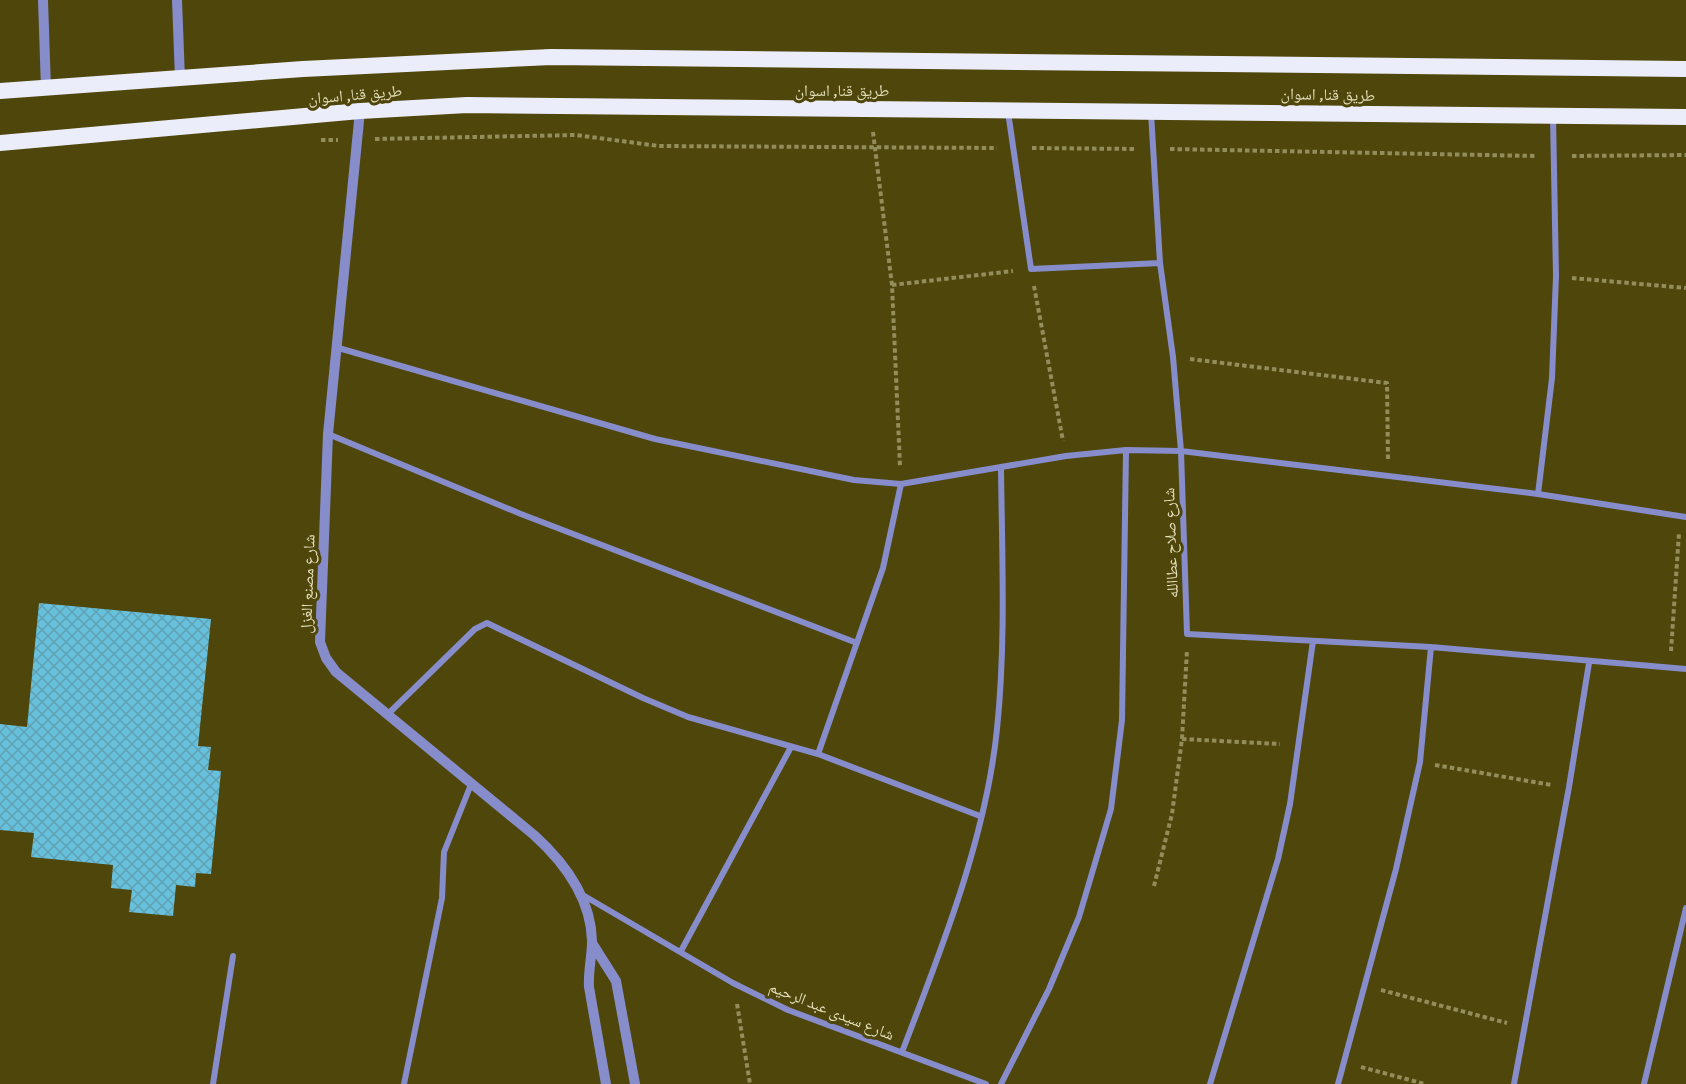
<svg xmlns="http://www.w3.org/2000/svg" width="1686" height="1084" font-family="Signika,'Noto Naskh Arabic',sans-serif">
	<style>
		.building { fill: url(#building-cross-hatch) }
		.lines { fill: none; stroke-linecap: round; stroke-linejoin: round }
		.path { stroke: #938c5b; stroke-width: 4; stroke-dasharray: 4.5 3; stroke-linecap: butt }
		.minor { stroke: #878dcb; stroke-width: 6 }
		.tertiary { stroke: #878dcb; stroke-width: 10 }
		.trunk { stroke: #ecedfa; stroke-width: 16 }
		.labels { text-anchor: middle; stroke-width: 6; stroke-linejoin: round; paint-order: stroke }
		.street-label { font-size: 16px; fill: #e2ddb9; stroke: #4f460b }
	</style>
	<defs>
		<pattern id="building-cross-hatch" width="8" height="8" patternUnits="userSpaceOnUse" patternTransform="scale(1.5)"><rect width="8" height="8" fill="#68c1dc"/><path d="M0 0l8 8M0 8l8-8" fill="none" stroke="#5fa1b3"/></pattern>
	</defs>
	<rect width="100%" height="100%" fill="#4f460b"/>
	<path class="building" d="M39 603 211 619 198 746 211 747 208 770 221 771 211 874 196 873 195 887 176 885 173 916 129 912 132 890 111 888 113 865 31 857 34 833 0 830V724L27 727Z"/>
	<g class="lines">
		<path class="path" d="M873 132 892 285 900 466
			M375 139 576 135 659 146 997 148
			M321 140H338
			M1032 148 1135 149
			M1170 149 1537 156
			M1572 156 1686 155
			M1572 278 1686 288
			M892 285 1013 271
			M1034 286 1063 441
			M1190 359 1387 383 1388 459
			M1671 651 1679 533
			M1182 739 1280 744
			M1435 765 1552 785
			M1154 886 1172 814 1182 739 1187 650
			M1381 990 1507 1023
			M737 1004 750 1084
			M1361 1067 1425 1084"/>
		<path class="minor" d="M1008 112 1031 269 1160 263
			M1151 113 1160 263 1173 357 1181 451 1187 634 1431 647 1686 669
			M335 347 655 439 854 480 901 484 1066 456 1126 450 1181 451 1538 494 1686 517
			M328 434 521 514 857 643
			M1538 494 1552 378 1556 276 1553 117
			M388 714 475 629 487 623 643 698 688 717 818 754 980 816
			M818 754 883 568 901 484
			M581 894 733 983 788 1010 986 1084
			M681 951 791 747
			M902 1052C941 950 986 838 997 729 1006 642 1002 555 1001 469
			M213 1084 233 956
			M404 1084 442 898 444 852 472 782
			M1001 1084 1049 989 1079 917 1111 809 1122 720 1126 450
			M1210 1084 1278 859 1290 804 1313 641
			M1338 1084 1396 869 1420 762 1431 647
			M1514 1084 1569 787 1589 663
			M1644 1084 1686 908"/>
		<path class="tertiary" d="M43 0 46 89
			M177 0 180 79
			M360 111 328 434 320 642 326 658 336 672 534 835C565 863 591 898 592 941 592 957 588 971 589 987L606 1084
			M592 943 616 981 635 1084"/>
		<path class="trunk" d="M0 91 303 69 551 57 1686 69
			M0 143 360 111 467 105 1686 117"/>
	</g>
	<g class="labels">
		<g class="street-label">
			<text x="842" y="96">طريق قنا, اسوان</text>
			<text transform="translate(355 94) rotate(-5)" y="6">طريق قنا, اسوان</text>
			<text transform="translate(1328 94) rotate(1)" y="6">طريق قنا, اسوان</text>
			<text transform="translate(1170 543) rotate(-92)" y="6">شارع صلاح عطاالله</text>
			<text transform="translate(307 584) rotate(-88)" y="6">شارع مصنع الغزل</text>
			<text transform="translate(832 1010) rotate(22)" y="6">شارع سيدى عبد الرحيم</text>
		</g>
	</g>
</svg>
